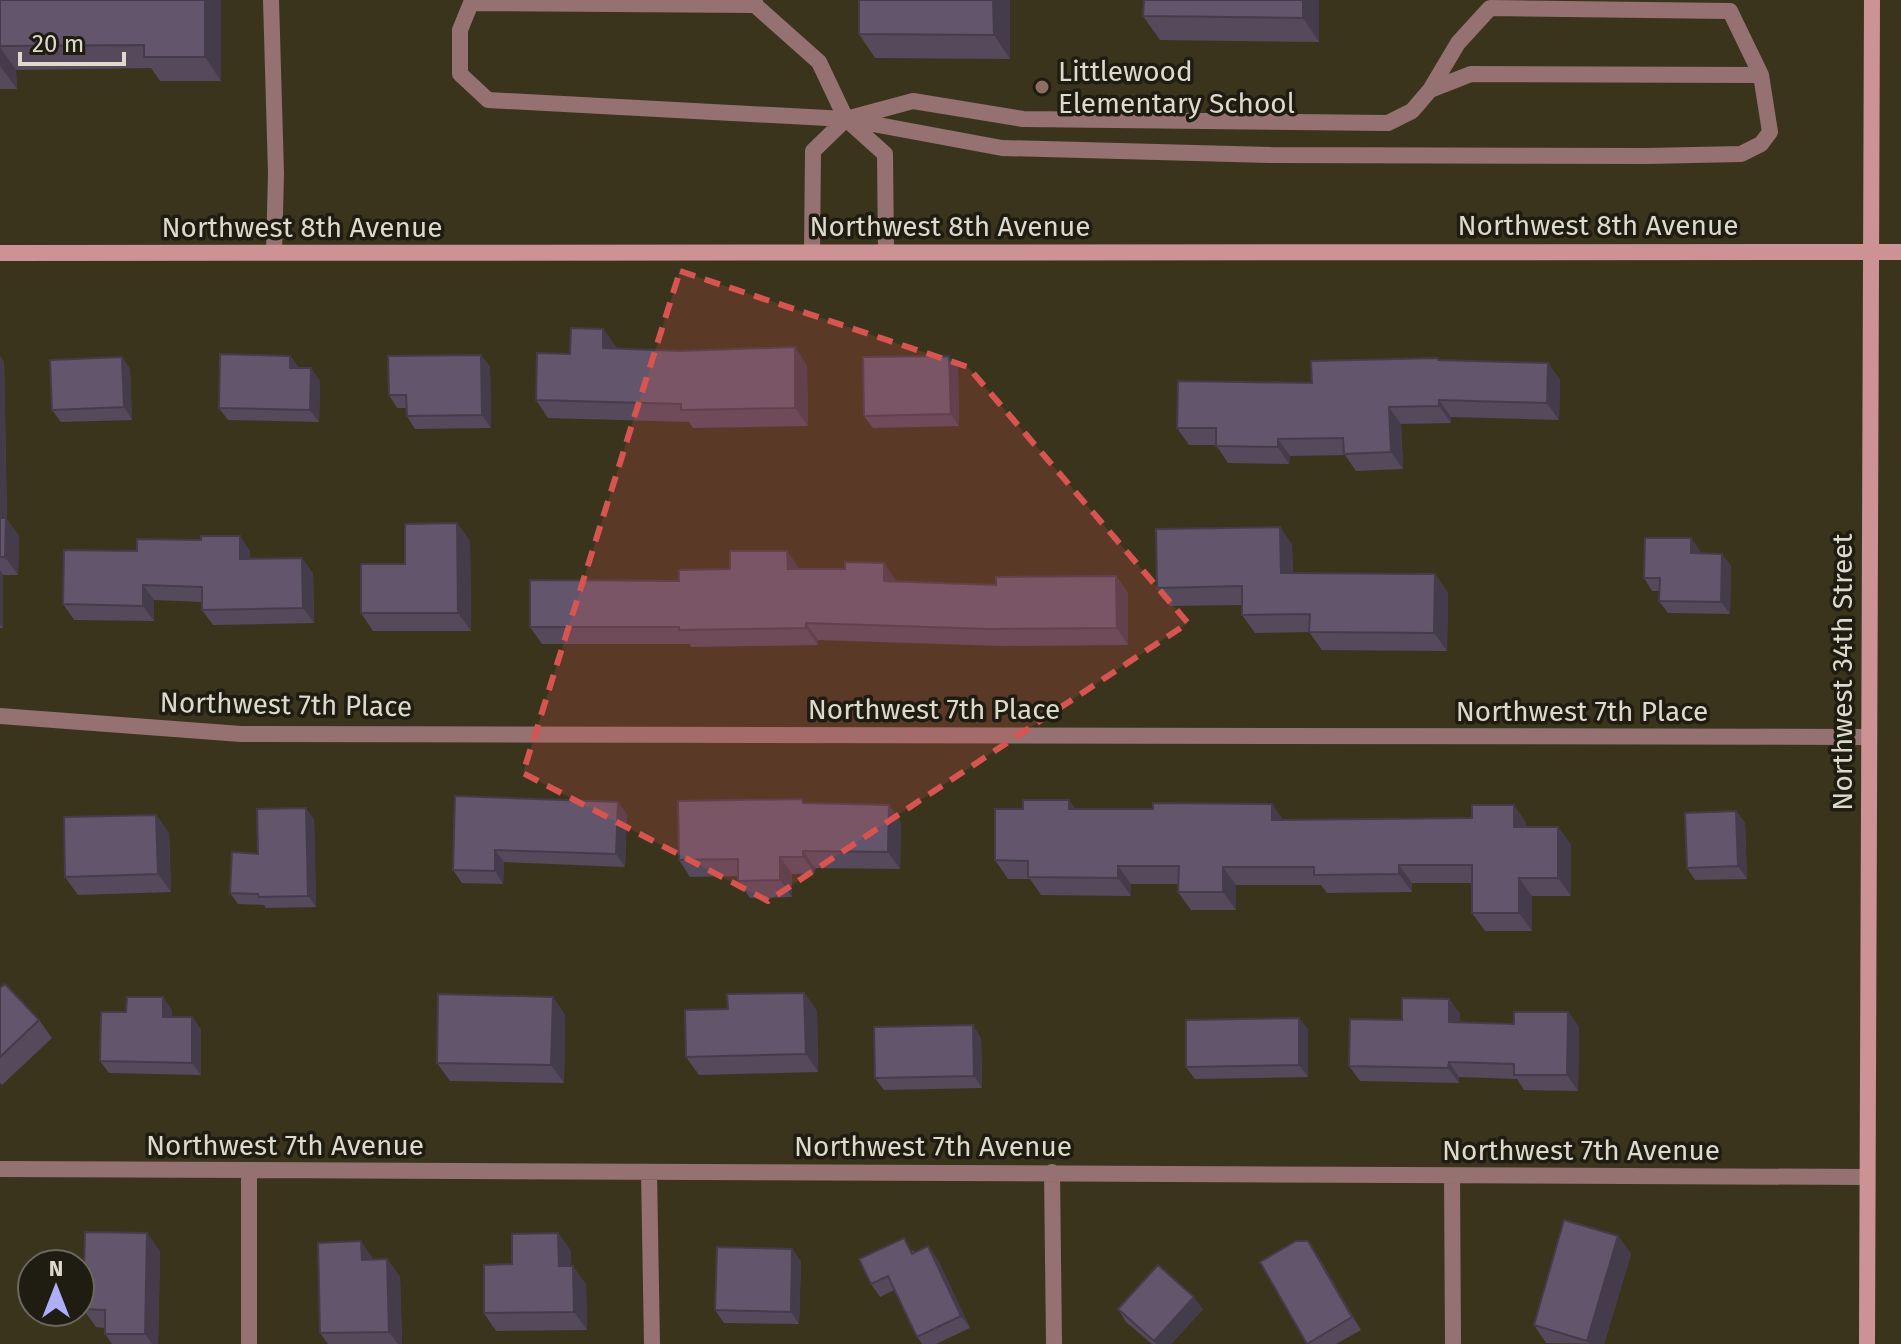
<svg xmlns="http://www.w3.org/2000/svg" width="1901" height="1344" font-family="'Fira Sans',sans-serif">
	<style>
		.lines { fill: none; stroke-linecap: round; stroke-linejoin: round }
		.lane { stroke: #967171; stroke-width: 16 }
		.street { stroke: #967171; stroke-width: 16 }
		.secondary { stroke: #cd9293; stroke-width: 16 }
		.wall { fill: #55495c }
		.shaded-wall { fill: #453c4b }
		.building { fill: #63556b; stroke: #453c4b; stroke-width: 2 }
		.marked { fill: #d85451; fill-opacity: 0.2; stroke: #d85451; stroke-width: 6; stroke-dasharray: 16 10; stroke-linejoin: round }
		.education-dot { fill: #8d6e63; stroke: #1f1c12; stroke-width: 3 }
		.labels { text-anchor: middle; stroke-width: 7; stroke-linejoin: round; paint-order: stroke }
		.poi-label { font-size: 28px; fill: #ddd9cb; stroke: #1f1c12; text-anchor: start }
		.street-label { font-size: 28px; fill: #ddd9cb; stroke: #1f1c12 }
	</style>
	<rect width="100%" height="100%" fill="#3b341d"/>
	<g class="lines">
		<path class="lane" d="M271 0 276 173 274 252
			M755 0V5L819 62 846 119 885 154 886 252
			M755 5 471 3 460 30V74L488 100 846 119 1002 148 1270 155 1647 156 1741 154 1761 144 1770 132 1761 75 1471 74 1430 90 1412 111 1388 123 1023 119 913 101 846 119 813 151 812 252
			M1430 90 1458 43 1490 8 1730 11 1761 75"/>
		<path class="street" d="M0 716 241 734 1868 737
			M0 1169 1866 1177
			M249 1171V1344
			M649 1172 652 1344
			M1052 1172 1054 1344
			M1452 1176 1453 1344"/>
		<path class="secondary" d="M0 253 1901 252
			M1867 1344 1872 0"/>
	</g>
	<path class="wall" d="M0 0H221V81H160L151 68 16 70 17 89H0Z
		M1010 0V59L875 58 859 34Z
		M1319 0V42L1160 40 1143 16Z
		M603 329 616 347V349L680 351 795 347 807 366 808 426 693 428 689 422 548 418 536 400 570 354Z
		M481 355 490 367 491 428 415 429 407 416V408H397L389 395Z
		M0 356 4 362 7 520 19 536 18 575H3V628H0Z
		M290 356 299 368 320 381 319 422 228 420 219 408Z
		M949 356 958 368 959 426 873 428 864 416Z
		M122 357 130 369 132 420 61 422 52 410Z
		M1438 358 1439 360 1548 363 1560 380 1559 420 1451 417V423L1401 424 1403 469 1356 471 1345 455 1290 456 1289 464 1228 463 1216 445H1189L1177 428 1312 383Z
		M457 523 470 541 471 631H373L361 613 405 564Z
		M1280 527 1292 545 1293 573 1435 574 1448 593 1447 651 1322 650 1309 632 1255 633 1242 615V605L1170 606 1157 588Z
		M1691 538 1700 551V553L1722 554 1731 566 1730 614 1668 613 1659 601V591H1652L1644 578Z
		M137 551H250V559L302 558 313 574 314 623 213 625 202 610V602L154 600V621L74 620 63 604Z
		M787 551 799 569H845L884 563 896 582 996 585 1116 576 1128 593V645L1001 646 818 640V645L691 647 690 644H542L530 627 679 581 730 569Z
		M455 796 627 814 625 867 504 862 503 884 462 883 453 870Z
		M805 803 901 822 900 869 815 868V873L792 874V897L750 898 738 881V876L690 877 679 860Z
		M1514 805 1526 823V827H1558L1571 845V896H1532V931H1485L1472 913V883H1412V892L1327 893 1321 885H1236V910H1191L1178 892 1179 884H1131V896L1041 895 1030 879H1008L995 860 1023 809H1076L1283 820 1472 818Z
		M1736 811 1745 823 1747 879 1695 880 1687 868Z
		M156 815 169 833 171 892 78 895 65 877Z
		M314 819 316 907 266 908 264 905 238 904 230 893 258 854Z
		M0 988 39 1020 52 1038 2 1085 0 1083Z
		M804 993 817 1011 818 1072 699 1075 686 1057Z
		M553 997 565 1015 564 1083 450 1081 437 1063Z
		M1449 999 1460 1014V1022L1514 1024 1568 1012 1579 1027 1578 1091 1524 1090 1517 1079 1459 1077V1083L1360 1081 1349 1066 1402 1020Z
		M172 1010V1017H192L201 1030V1075L109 1073 100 1061 126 1012Z
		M1299 1018 1308 1030V1077L1195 1079 1186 1067Z
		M981 1038 982 1088 884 1090 875 1078Z
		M558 1233 571 1251V1266L586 1284 587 1330 496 1331 484 1313 512 1264Z
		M1618 1236 1631 1254 1604 1344 1546 1343 1534 1325Z
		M792 1249 801 1262 799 1324 724 1323 715 1310Z
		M913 1250 914 1253 937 1258 970 1328 936 1344H922L917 1337 894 1290 880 1297 871 1284Z
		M160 1251 158 1344H112L105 1334V1328L96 1327 83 1309Z
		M1317 1254 1361 1330 1336 1344H1307Z
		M387 1259 400 1277 402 1344H328L320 1333 374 1260Z
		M1118 1309H1203L1171 1344H1152L1126 1322Z"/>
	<path class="shaded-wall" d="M205 0H221V81L205 57Z
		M993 0H1010V59L994 35Z
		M1303 0H1319V42L1303 18Z
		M0 47 16 70 17 89 0 66Z
		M603 329 616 347V366L603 348Z
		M795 347 807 366 808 426 795 408Z
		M481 355 490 367 491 428 482 415Z
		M0 356 4 362 7 520 19 536 18 575 5 557 0 525Z
		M290 356 299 368H290Z
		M949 356 958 368 959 426 951 414Z
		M122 357 130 369 132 420 124 407Z
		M1548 363 1560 380 1559 420 1547 403Z
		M311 368 320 381 319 422 310 410Z
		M1439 400 1451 417V423L1439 406Z
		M1389 407 1401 424 1403 469 1391 452Z
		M1278 439 1290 456 1289 464 1278 447Z
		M457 523 470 541 471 631 458 613Z
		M1280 527 1292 545 1293 591 1281 573Z
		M240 536 250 551 251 575 240 559Z
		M1691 538 1700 551V566L1691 553Z
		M787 551 799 568 800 586 788 569Z
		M1722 554 1731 566 1730 614 1721 602Z
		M302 558 313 574 314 623 303 608Z
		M884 563 896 580V598L884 581Z
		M0 570 3 575V628L0 624Z
		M1435 574 1448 593 1447 651 1434 633Z
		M1116 576 1128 593V645L1117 628Z
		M143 585 154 600V621L143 606Z
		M806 623 818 640V645L806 628Z
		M1069 800 1082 818 1069 809Z
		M618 802 627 814 625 867 616 854Z
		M1272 804 1285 822 1272 820Z
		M889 805 901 822 900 869 888 852Z
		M1514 805 1526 823V845L1514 827Z
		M306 808 314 819 316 907 308 896Z
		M1736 811 1745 823 1747 879 1738 866Z
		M156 815 169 833 171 892 158 874Z
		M1558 827 1571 845V896L1558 878Z
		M495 850 504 862 503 884 495 871Z
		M803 851 815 868V873L803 857Z
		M780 857 792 874V897L780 880Z
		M1399 865 1412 883V892L1399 874Z
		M1118 866 1131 884V896L1118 878Z
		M1223 867 1236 885V910L1223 892Z
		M1519 878 1532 896V931L1519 913Z
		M804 993 817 1011 818 1072 806 1054Z
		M163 997 172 1010V1029L163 1017Z
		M553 997 565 1015 564 1083 551 1065Z
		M1449 999 1460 1014V1037L1449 1022Z
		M1568 1012 1579 1027 1578 1091 1567 1075Z
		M192 1017 201 1030V1075L192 1063Z
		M1299 1018 1308 1030V1077L1299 1065Z
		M973 1025 981 1038 982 1088 974 1076Z
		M1449 1062 1459 1077V1083L1448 1068Z
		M147 1233 160 1251 158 1344H152L145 1334Z
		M558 1233 571 1251V1284L559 1266Z
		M1618 1236 1631 1254 1604 1344H1590L1587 1341Z
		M361 1241 374 1260H362Z
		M1308 1241 1317 1254 1361 1330 1352 1317Z
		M928 1246 937 1258 970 1328 961 1316Z
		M792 1249 801 1262 799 1324 791 1312Z
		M387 1259 400 1277 402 1344H398L389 1332Z
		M573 1266 586 1284 587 1330 574 1312Z
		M1194 1297 1203 1309 1171 1344H1156L1154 1341Z"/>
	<path class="building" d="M0 0H205V57H144V45L0 46Z
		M859 0H993L994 35 859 34Z
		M1144 0H1303V18L1143 16Z
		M571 328 603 329V348L680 351 795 347V408L681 410V404L536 400 537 353 570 354Z
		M220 354 290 356V368H311L310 410 219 408Z
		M481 355 482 415 407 416 406 395H389L388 356Z
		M949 356 951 414 864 416 863 357Z
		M122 357 124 407 52 410 50 360Z
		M1438 358V360L1548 363 1547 403 1439 400V406L1389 407 1391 452 1344 454 1343 438 1278 439V447L1216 446V428H1177L1178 381 1312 383 1311 361Z
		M0 518H6L5 557H0Z
		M457 523 458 613H361V564H405V524Z
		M1280 527 1281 573 1435 574 1434 633 1309 632 1310 614 1242 615V586L1157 588 1156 529Z
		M201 536H240V559L302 558 303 608 202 610V587L143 585V606L63 604 64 550 137 551V539L201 540Z
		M1645 538H1691V553L1722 554 1721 602 1659 601 1660 578H1644Z
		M730 551H787L788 569H845V562L884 563V581L996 585V577L1116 576 1117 628 989 629 806 623V628L679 630V627H530V580L679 581V570L730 569Z
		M455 796 618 802 616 854 495 850V871L453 870Z
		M802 799 803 803 889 805 888 852 803 851V857H780V880L738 881V859L679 860 678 801Z
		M1023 800H1069V809H1153V803L1272 804V820L1472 818V805H1514V827H1558V878H1519V913H1472V865H1399V874L1314 875V867H1223V892H1178L1179 866H1118V878L1028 877V861L995 860V809H1023Z
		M306 808 308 896 259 897 258 894 230 893 232 852 258 854 257 809Z
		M1736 811 1738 866 1687 868 1685 813Z
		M156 815 158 874 65 877 64 817Z
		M5 984 39 1020 0 1057V988Z
		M804 993 806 1054 686 1057 685 1010 728 1009 727 994Z
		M438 994 553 997 551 1065 437 1063Z
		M127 997H163V1017H192V1063L100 1061 101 1012H126Z
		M1402 998 1449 999V1022L1514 1024V1012H1568L1567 1075H1514V1064L1449 1062 1448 1068 1349 1066 1350 1019 1402 1020Z
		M1299 1018V1065L1186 1067V1020Z
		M973 1025 974 1076 875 1078 874 1027Z
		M1564 1220 1618 1236 1587 1341 1534 1325Z
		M85 1232 147 1233 145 1334H105V1310L83 1309Z
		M558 1233 559 1266H573L574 1312 484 1313V1265L512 1264V1234Z
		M904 1238 912 1254 928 1246 961 1316 917 1337 888 1276 871 1284 859 1259Z
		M361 1241 362 1260 387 1259 389 1332 320 1333 318 1243Z
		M1296 1241H1308L1352 1317 1307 1344 1260 1262Z
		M717 1247 792 1249 791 1312 715 1310Z
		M1158 1265 1194 1297 1154 1341 1118 1309Z"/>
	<path class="marked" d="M680 271 968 367 1188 623 768 901 523 773Z"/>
	<circle class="education-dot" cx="1042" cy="87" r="8"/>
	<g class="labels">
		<g class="poi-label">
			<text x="1058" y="81">Littlewood<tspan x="1058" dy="32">Elementary School</tspan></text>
		</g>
		<g class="street-label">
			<text x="1598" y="235">Northwest 8th Avenue</text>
			<text x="950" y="236">Northwest 8th Avenue</text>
			<text x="302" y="237">Northwest 8th Avenue</text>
			<text transform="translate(1842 672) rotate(-90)" y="10">Northwest 34th Street</text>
			<text transform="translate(286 704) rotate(1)" y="10">Northwest 7th Place</text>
			<text x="934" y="719">Northwest 7th Place</text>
			<text x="1582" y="721">Northwest 7th Place</text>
			<text x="285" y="1155">Northwest 7th Avenue</text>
			<text x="933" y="1156">Northwest 7th Avenue</text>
			<text x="1581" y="1160">Northwest 7th Avenue</text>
		</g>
	</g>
	<g transform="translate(56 1288)"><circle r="38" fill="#1f1c12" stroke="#6b685c" stroke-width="2"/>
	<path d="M0-6L14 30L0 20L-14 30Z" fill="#adaffb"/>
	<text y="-12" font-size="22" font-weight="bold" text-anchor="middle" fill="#ddd9cb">N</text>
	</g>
	<path d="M20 52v12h104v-12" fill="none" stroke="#ddd9cb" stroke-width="4"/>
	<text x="32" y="52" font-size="24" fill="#ddd9cb" stroke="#1f1c12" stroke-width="6" paint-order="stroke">20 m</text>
</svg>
